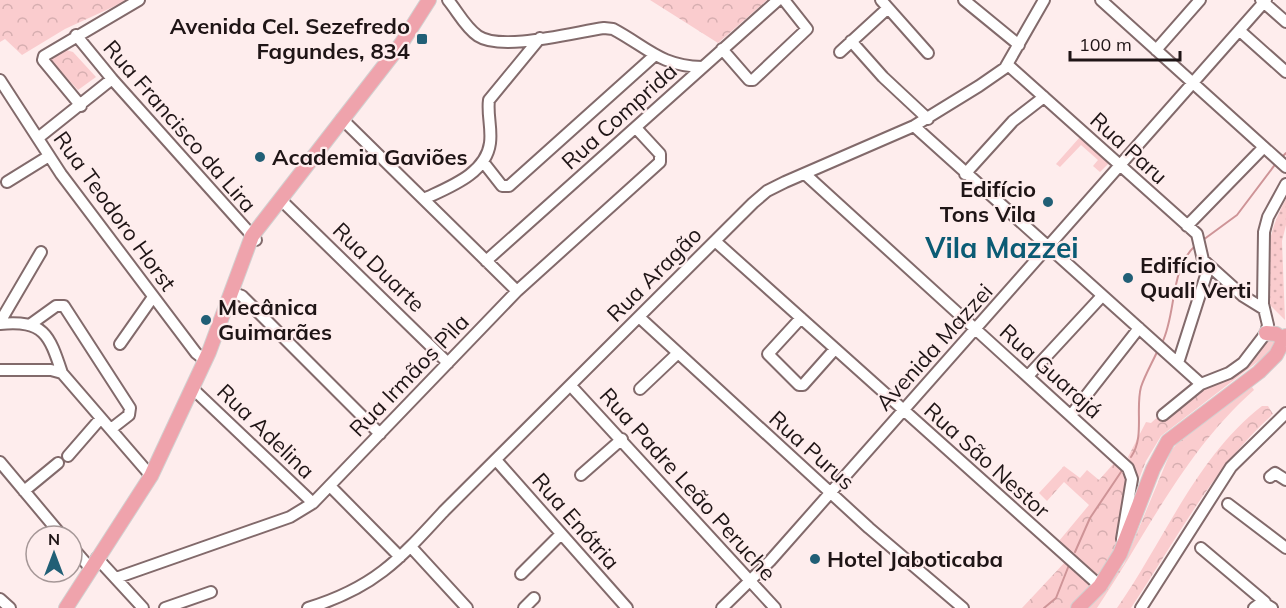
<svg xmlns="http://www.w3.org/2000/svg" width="1286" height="608" font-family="Mulish,sans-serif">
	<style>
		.grass { fill: url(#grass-dots) }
		.forest { fill: url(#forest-crowns) }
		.garden { fill: #faccce }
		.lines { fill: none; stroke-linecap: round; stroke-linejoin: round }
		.stream { stroke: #ce9497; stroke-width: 2 }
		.minor-casing { stroke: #826a6b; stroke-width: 14 }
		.major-casing { stroke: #d2d0d0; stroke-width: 16 }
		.minor { stroke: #fff; stroke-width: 10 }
		.major { stroke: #efa3ac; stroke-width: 14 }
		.poi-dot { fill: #215f76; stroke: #feeded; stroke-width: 2 }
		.labels { text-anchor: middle; stroke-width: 4.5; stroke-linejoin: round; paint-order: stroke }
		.poi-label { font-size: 22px; font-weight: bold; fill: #1f1516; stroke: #feeded; text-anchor: start }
		.street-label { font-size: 22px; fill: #1f1516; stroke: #feeded }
		.district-label { font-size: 28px; font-weight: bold; fill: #0b5b74; stroke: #feeded }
	</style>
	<defs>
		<pattern id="grass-dots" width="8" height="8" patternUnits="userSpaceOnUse" patternTransform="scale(1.5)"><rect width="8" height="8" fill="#faccce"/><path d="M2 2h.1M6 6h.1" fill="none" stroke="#d6aeb0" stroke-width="1.8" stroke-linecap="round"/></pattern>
		<pattern id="forest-crowns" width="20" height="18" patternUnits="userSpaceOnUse" patternTransform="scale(1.5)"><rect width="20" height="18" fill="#faccce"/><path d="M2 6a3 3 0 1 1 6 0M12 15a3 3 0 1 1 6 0" fill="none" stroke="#d6aeb0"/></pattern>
	</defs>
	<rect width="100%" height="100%" fill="#feeded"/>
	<path class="grass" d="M1286 199V225L1282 241 1285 320 1269 304C1267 261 1264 239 1286 199Z"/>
	<path class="forest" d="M0 0H128L65 29 22 55 5 39 0 42Z
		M650 0H767L718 43Z
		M66 50 73 52 96 77 78 90 50 60Z
		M1270 337 1278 341 1269 353 1161 436 1146 461 1128 507 1136 473 1128 457 1146 422 1151 423 1178 398 1225 380 1259 353Z
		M1250 384 1254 390C1184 452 1148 532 1097 608H1089L1124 564 1171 451 1178 442Z
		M1262 406H1268L1273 414C1212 469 1176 540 1131 608H1117C1164 541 1196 457 1262 406Z
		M1115 462 1129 475 1115 553 1100 576 1094 574 1059 541 1089 505 1064 482 1047 501 1039 493 1064 466 1080 478 1087 470 1099 480Z
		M1066 561 1090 584V588L1070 608H1022Z"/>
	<path class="garden" d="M1080 137 1109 163 1100 172 1093 166 1098 160 1081 145 1060 167 1056 164Z"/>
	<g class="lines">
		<path class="stream" d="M1281 158 1286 153
			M1203 240 1237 215 1277 162
			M1162 343C1177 313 1169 269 1196 245
			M1131 457C1145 437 1135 409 1141 387 1145 375 1152 363 1157 352
			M1075 552 1090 518 1123 469
			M1044 608 1056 598 1069 565"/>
		<defs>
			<path id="minor" d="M448 0C458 12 465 27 478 36 502 52 575 32 604 28L613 29C647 47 660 66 702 67
				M881 0 928 53
				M964 0 1019 45
				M1101 0 1286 167
				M1261 0 1286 22
				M1240 31 1286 72
				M76 35 112 79 256 240
				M851 41 883 77 928 119
				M722 49 749 80H753L807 29 784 0
				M1156 50 1200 0
				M840 52 888 8
				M1008 65 1197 234 1203 260 1243 296 1264 309
				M0 80 61 174 196 353 205 360
				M81 106 43 60 44 56 139 0
				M342 119 517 291
				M914 126 1201 384
				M38 138 112 79
				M484 163 502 186H509L654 56
				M805 174 1128 468 1132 479 1122 539
				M965 174 1013 121 1044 97
				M7 182 49 156
				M424 199C449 187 486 174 490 143 492 128 487 114 489 100L540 38
				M281 200 448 363
				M1187 226 1263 148
				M715 241 1100 586
				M486 261 778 0
				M231 292 242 296 380 434
				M639 317 869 528 963 608
				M801 318 768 354 799 385H803L835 349
				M0 322 41 252
				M0 324C44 320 49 334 62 373
				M31 324 56 306H64L130 408 129 415 111 429
				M120 344 153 297
				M1178 363 1209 266
				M0 370H51L62 373 151 476
				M1028 376 1102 296
				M571 386 775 608
				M192 388 313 503
				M640 389 678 353
				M1071 415 1139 328
				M1163 415 1201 384 1229 373 1243 363 1266 333 1268 325 1263 304 1264 232 1268 217 1286 184
				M68 456 101 418
				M496 460 627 608
				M0 462 62 536
				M581 475 622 439
				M1270 477 1275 473 1286 480
				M330 486 400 557
				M24 491 58 463
				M1228 504 1286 548
				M72 547 91 569
				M411 547 467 608
				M1201 548 1265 602
				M97 558 143 608
				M521 574 561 534
				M116 578 290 517 313 503 517 291 660 162V154L636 128
				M0 599 10 608
				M165 608 211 592
				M308 608C374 588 399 560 444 511L753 203 767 191 785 182 914 126 979 86 1005 68 1044 0
				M524 608 534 598
				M722 608 770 561 1266 0
				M1141 608 1231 467 1286 413
				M1254 608 1262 602 1272 608"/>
			<path id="major" d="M1266 333 1276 334 1284 340
				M66 608 151 476 209 352 252 236 401 44 429 0
				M1078 608 1100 586 1120 554 1153 469 1168 441 1259 372 1276 355 1286 336"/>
		</defs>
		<use href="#minor" class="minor-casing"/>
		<use href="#major" class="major-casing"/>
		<use href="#minor" class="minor"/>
		<use href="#major" class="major"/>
	</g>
	<g class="poi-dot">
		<rect x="416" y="33" width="12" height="12" rx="3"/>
		<circle cx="260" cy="157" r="6"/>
		<circle cx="1048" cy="202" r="6"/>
		<circle cx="1128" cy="278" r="6"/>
		<circle cx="206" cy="320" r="6"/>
		<circle cx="815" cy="559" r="6"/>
	</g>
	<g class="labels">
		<g class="poi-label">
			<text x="410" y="34" text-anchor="end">Avenida Cel. Sezefredo<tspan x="410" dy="25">Fagundes, 834</tspan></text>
			<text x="272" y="165">Academia Gaviões</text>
			<text x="1036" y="197" text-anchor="end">Edifício<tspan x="1036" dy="25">Tons Vila</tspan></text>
			<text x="1140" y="273">Edifício<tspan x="1140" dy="25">Quali Verti</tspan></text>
			<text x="218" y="315">Mecânica<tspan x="218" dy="25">Guimarães</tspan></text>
			<text x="827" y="567">Hotel Jaboticaba</text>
		</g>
		<g class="street-label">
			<text transform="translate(619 116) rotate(-42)" y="8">Rua Comprida</text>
			<text transform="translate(180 126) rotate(49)" y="8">Rua Francisco da Lira</text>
			<text transform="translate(1129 148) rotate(42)" y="8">Rua Paru</text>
			<text transform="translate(115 211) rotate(54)" y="8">Rua Teodoro Horst</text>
			<text transform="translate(379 267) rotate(44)" y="8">Rua Duarte</text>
			<text transform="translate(654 274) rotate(-45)" y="8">Rua Aragão</text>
			<text transform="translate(934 347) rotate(-48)" y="8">Avenida Mazzei</text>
			<text transform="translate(1051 371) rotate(42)" y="8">Rua Guarajá</text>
			<text transform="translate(409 375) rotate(-46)" y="8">Rua Irmãos Pìla</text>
			<text transform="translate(266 431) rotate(44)" y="8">Rua Adelina</text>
			<text transform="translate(812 450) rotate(42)" y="8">Rua Purus</text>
			<text transform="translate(987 460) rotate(42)" y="8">Rua São Nestor</text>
			<text transform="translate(688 484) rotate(48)" y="8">Rua Padre Leão Peruche</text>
			<text transform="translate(576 521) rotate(49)" y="8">Rua Enótria</text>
		</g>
		<g class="district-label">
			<text x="1002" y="258">Vila Mazzei</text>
		</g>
	</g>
	<g transform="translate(54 554)"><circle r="28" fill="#feeded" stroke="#a59797" stroke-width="1.5"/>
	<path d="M0-4.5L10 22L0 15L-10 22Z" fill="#215f76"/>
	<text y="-9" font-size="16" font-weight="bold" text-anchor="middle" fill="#1f1516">N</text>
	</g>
	<path d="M1070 51v9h110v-9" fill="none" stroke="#1f1516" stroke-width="3"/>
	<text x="1079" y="51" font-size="18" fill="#1f1516" stroke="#feeded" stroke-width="4.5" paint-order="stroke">100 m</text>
</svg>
